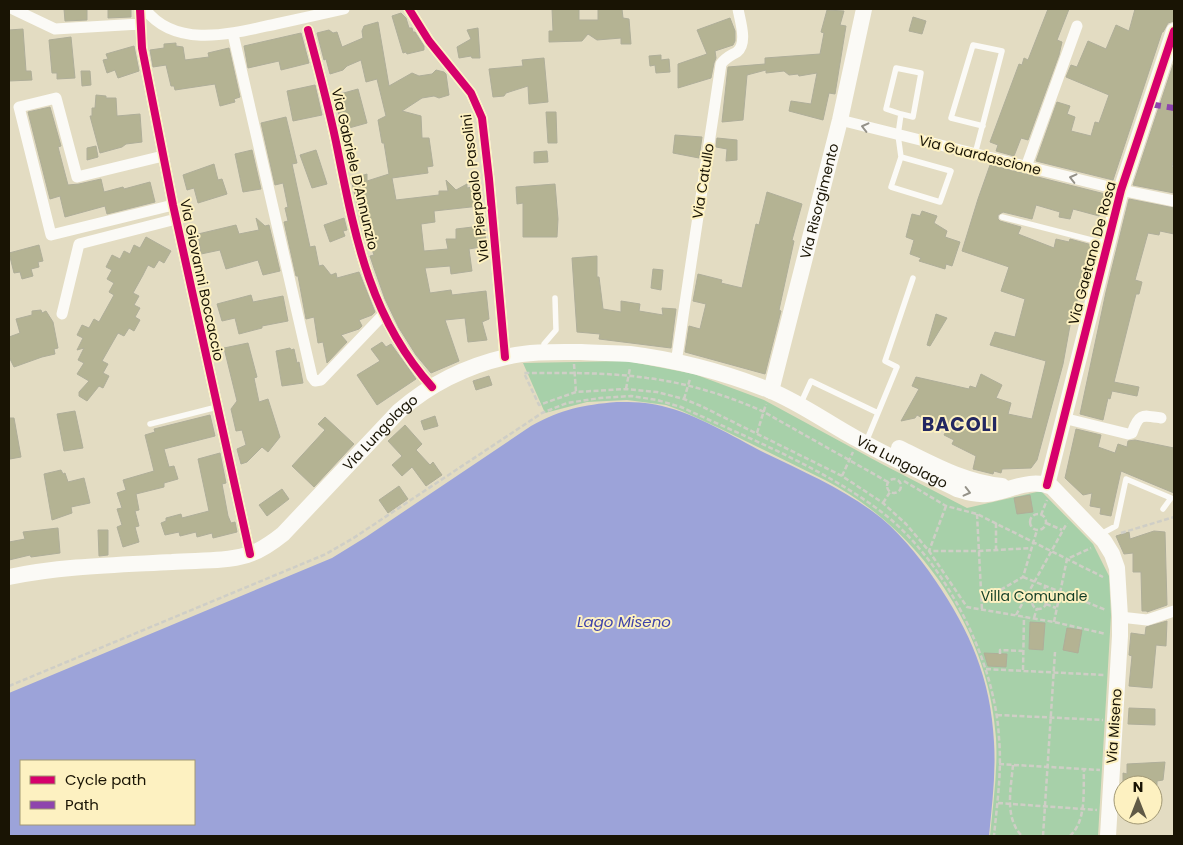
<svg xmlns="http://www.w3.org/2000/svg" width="1183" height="845" font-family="Poppins,sans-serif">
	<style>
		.green { fill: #a7d0a9 }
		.water { fill: #9ca3d9; fill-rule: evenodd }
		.building { fill: #b4b393; stroke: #afae99 }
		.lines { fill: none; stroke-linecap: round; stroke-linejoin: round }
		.path { stroke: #cfcec6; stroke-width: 2.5; stroke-dasharray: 5 2.5; stroke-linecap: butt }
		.lane { stroke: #fbfaf6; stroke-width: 5.5 }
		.street { stroke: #fbfaf6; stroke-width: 11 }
		.secondary { stroke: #fbfaf6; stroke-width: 16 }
		.quiet { stroke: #8e44ad; stroke-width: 6; stroke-dasharray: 12 6; stroke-linecap: butt }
		.cycleway-casing { stroke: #fdf1c1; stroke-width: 11 }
		.cycleway { stroke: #d6006c; stroke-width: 8 }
		.oneway { stroke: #959289 }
		.labels { text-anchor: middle; stroke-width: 4; stroke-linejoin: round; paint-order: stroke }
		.street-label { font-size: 14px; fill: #191404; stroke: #fdf1c1 }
		.park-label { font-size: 14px; fill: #103c24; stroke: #fdf1c1 }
		.water-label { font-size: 15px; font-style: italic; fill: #3f43aa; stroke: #fdf1c1 }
		.district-label { font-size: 19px; font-weight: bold; letter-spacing: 1px; fill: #232761; stroke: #fdf1c1 }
	</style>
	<rect width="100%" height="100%" fill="#e3dcc2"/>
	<path class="green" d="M627 361 694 374 764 400 880 463 967 508 1041 491 1093 544 1109 576 1111 615 1098 836H990C993 804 998 770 996 738 989 630 920 529 825 480L719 428 682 411 666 405 627 400 587 402 545 413 523 363Z"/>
	<path class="water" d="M617 402C632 402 647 402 662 406 696 414 734 437 765 453 802 471 839 487 872 511 897 529 918 555 935 580 970 631 991 679 994 742 996 773 992 805 989 836H9V693L332 558 366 537 531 426C562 409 582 405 617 402ZM21 761H194V824H21Z"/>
	<path class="building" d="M64 9H87V20L65 21Z
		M108 9H131V17L108 18Z
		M552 9H579V20H598V9H622L623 18 629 19 631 44H621V38L597 40 588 34 582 41 549 42V31H553Z
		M1048 9H1069L1057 40 1062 42 1059 55 1028 140 1021 138 1014 156 996 151 998 145 990 142 1019 64 1022 65 1024 58 1028 60Z
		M1135 9H1174V21L1168 23 1163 32H1162L1113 180 1036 161 1057 102 1070 106 1067 114 1075 117 1071 131 1091 136 1095 122 1099 123 1109 95 1066 77 1071 65 1077 67 1088 41 1106 49 1116 25 1129 31Z
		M827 10 844 11 840 25 846 26 835 94 829 93 823 120 789 111 791 101 811 104 817 73 799 76 798 74 789 75 784 71 766 73V70L747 75 743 120 722 122 728 67 765 64V58L820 54 824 33 821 32Z
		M401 13 406 18 409 28H412L413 32H415L424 46V50L407 54 406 52 403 53 392 16Z
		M913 17 926 21 922 34 909 31Z
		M730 18 735 31V41L733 45 715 51 716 58 714 63 711 78 678 88V64L707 54 697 30Z
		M378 22 389 86 412 73 419 76 432 74 436 70 444 72 446 74 449 95 439 98 434 96 422 98 402 111 421 116 422 138H429L433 166 427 167 428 173 392 178 396 200 439 195V191H448L446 180 456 190 467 184V188L477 186 480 206 434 211 435 222 421 224 424 251 448 249 446 239H456V229L481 226 482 229 485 230 486 246 469 249 472 271 451 274 450 266 425 268 430 293 451 290 452 295 486 291 489 319 482 322 487 340 468 342 465 318 445 320 459 361 431 373 416 355 399 328 385 299 374 268 370 256 374 255 363 225H362L351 179 367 174V181L389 174 384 143H382L378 120 386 116 377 79 366 82 361 60 347 66 343 70 330 74 326 59 324 60 317 33 329 30 333 33 337 32 342 47 363 38 362 31 364 26Z
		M478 28 480 58H472L471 56 459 58 457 47 471 39 467 30Z
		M23 29 26 71H31L32 80 9 81V30Z
		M301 33 309 63 281 70 279 61 248 68 244 46Z
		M71 37 75 78 57 79V73H52L49 40Z
		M176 43V46L183 47 185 60 209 57 208 53 229 48 240 97 234 99 235 102 220 106 215 84 175 90 174 86H171L166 65 153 67 150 50 164 48V44Z
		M134 46 139 71 118 78 115 70 107 73 103 60 108 59 106 54Z
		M661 55V60L669 59 670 72 656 73 655 65 650 66 649 56Z
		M544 58 548 102 529 104 528 86 506 93 504 96 493 97 489 69 523 66 522 60Z
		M1174 62V157L1172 167H1174V193L1133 185Z
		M81 71H90L91 85 82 86Z
		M315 85 322 115 293 121 287 91Z
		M358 89 367 123 349 128 348 124 343 126 334 101 341 99 340 94Z
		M96 95 106 96V98H116L117 116 140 114 142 142 126 144 122 147 100 153 90 116H92V108H95Z
		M50 107 61 146 58 147 68 185 79 184 101 179 104 192 123 187 124 189 150 182 155 202 107 214 105 206 65 217 60 196 50 199 28 112Z
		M546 112H556L557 143H548Z
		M286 117 297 163 292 164 310 247 315 246 319 266 323 265 331 275 336 273 337 278 359 272 375 312 372 315 359 320 362 326 359 329 341 335 347 342 327 363 323 342 318 343 314 317 306 319 298 276H296L284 222 288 221 285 208 288 207 283 183 275 185 261 123Z
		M675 135 702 137 699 158 673 153Z
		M717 138 737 140V160L726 161 727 149 716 147Z
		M96 146 98 157 87 160V148Z
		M252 150 261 189 243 192 235 154Z
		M316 150 327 184 312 188 300 155Z
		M547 151 548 162 534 163V152Z
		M214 164 218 180 222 179 227 194 198 203 194 188 187 190 183 175Z
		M990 165 1105 194 1099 216 1073 209 1070 219 1059 217 1060 212 1036 205 1032 219 1003 212 998 215V219L1000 221 1021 227 1018 234 1054 248 1056 239 1069 242 1070 239 1092 245 1072 320H1071L1063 364 1037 460 1031 468 1002 469 1001 473 994 471 993 474 973 469 976 456 952 444 954 440 944 435 946 431 917 415 915 418 901 421 919 389 912 386 916 377 969 389 970 386 976 388 981 374 1002 385 996 398 1011 403 1008 414 1032 419 1046 361 990 345 995 332 1015 337 1025 299 1001 291 1009 267 962 251 978 199Z
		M555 184 558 219 557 237H523V203L517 204 516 187Z
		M767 192 802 204 792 240 794 241 779 310 781 311 765 374 685 352 689 326 700 329 706 304 693 301 698 274 722 280 721 283 742 288 756 224 759 225Z
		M1129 199 1174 208V234L1160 231 1159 235 1148 233 1135 280 1142 282 1139 294H1136L1114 382 1139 387 1137 396 1112 391 1110 399 1108 398 1103 420 1080 414 1106 292Z
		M922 211 937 216 934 223 947 231 945 237 960 242 952 266 946 264 945 269 919 261 921 258 910 254 914 240 906 237 912 214 920 216Z
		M256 218 265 226 269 225 280 271 263 275 258 260 226 269 220 250 201 254 198 234 236 225 239 234 259 230Z
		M344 218 347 230 343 231 345 236 330 242 324 225Z
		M146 237 171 251 164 263 159 260 154 268 148 265 143 275 133 293 139 296 134 305 140 308 135 317 140 320 134 331 129 328 124 336 118 333 102 361 108 364 103 373 109 376 103 388 99 386 87 401 79 396V392L89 381 77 374 84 363 78 360 84 348 77 350 83 338 77 335 82 325 89 328 94 319 99 322 114 295 109 292 114 283 107 279 112 270 106 267 112 255 120 259 124 251 130 254 134 245 140 248Z
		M39 245 43 261 38 262 39 267 31 269 33 276 22 279 20 272 14 273 9 253Z
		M597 256V277H599L603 309 621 312V301L640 304 639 311 663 315 662 308 676 309 671 348 599 339 600 334 577 332 572 258Z
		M653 269 663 270 661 290 651 288Z
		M251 295 253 302 283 296 288 321 262 326V328L239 334 235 318 222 321 217 304Z
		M41 310 42 313 46 311 53 322 58 348 54 349 55 354 42 357 14 367 9 357V337L20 333 16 319 32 315V311Z
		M936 314 947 318 930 346 927 345Z
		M382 342 386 347 391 344 416 379 377 405 357 375 380 361 371 349Z
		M248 343 257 377 254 378 259 402 268 399 280 437 268 452 262 447 247 462 241 464 237 449 246 445 242 430 236 431 231 409 237 401 224 348Z
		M290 348 291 350 294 349 297 363 299 362 303 383 282 386 276 351Z
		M489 376 492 385 476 390 473 381Z
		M75 411 83 448 64 451 57 414Z
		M210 415 215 436 164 449 169 467 174 466 178 479 164 483V487L136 494 139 510 135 511 139 526 135 527 139 542 123 547 117 527 122 525 117 509 122 508 117 493 126 490 123 480 154 471 145 435 155 432 154 429Z
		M435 416 438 426 424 430 421 421Z
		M325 417 354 444 314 487 292 466 325 430 318 424Z
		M9 418H14L21 457 10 459Z
		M405 425 422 444 416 450 430 465 433 462 442 475 426 486 412 467 402 476 392 465 402 456 388 441Z
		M1076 429 1101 435 1098 447 1115 453 1118 444 1127 447 1128 441 1135 440 1174 448V493L1121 471 1111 516 1100 514 1101 508 1090 506 1092 493 1083 495 1065 478Z
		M220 453 226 483 222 484 228 516 231 523 235 522 237 532 213 538 212 533 197 537 196 532 180 536 179 532 165 535 161 523 166 521V518L181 514 182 518 209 511 198 459Z
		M61 470 63 474 65 473 68 482 84 478 90 503 71 507 72 513 52 520 44 474Z
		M399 486 408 499 388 513 379 500Z
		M282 489 289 499 267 516 259 505Z
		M1030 495 1033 512 1017 514 1014 498Z
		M58 528 60 553 31 557 30 555 9 560V542L25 539 23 532Z
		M98 530H108V555L99 556Z
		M1154 531 1165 532 1167 605 1147 612V611H1142L1141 572H1133V553L1124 554 1116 536 1129 532 1130 539Z
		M1167 621 1166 646 1156 645 1152 688 1129 686 1132 656 1129 655 1131 633 1145 635 1146 627Z
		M1030 622 1045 623 1043 650 1029 649Z
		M1067 628 1082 630 1078 653 1063 650Z
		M984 653 1007 654 1006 667 988 666Z
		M1129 708 1155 709V725L1128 724Z
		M1165 762 1163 780 1157 781V785H1123V773L1127 774V764Z"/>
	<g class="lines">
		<path class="path" d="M574 364 576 392
			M626 389 630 368
			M684 399 690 379
			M757 433 766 404
			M842 476 853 452
			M887 486a7 7 0 1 1 14 0a7 7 0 1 1-14 0Z
			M904 481 946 506 977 514 1103 577
			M888 482 764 412C730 396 683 382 647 378 606 372 565 373 524 373L539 405 576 392 626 389 657 392 684 399 701 406 842 476 883 503 906 524 929 551 967 607 1054 622 1106 634
			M883 503 890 492
			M946 506 929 551H979L1032 548
			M977 514 982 610
			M1030 522a8 8 0 1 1 16 0a8 8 0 1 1-16 0Z
			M1041 515 1047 500
			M996 523V550
			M1046 523 1062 530
			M1121 533 1174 517
			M1023 577 1106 610
			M1032 602a7 7 0 1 1 14 0a7 7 0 1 1-14 0Z
			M1042 596 1045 587
			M981 601 1023 577 1037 530
			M1046 604 1056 608
			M1016 615 1067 523
			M1034 618 1037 608
			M1054 622 1067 559 1091 548
			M1000 654V650L1023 651
			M986 669 1105 675
			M1023 670 1024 617
			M9 686 326 554 352 539 542 413 567 403 600 398 631 396 657 400 681 407C748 438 819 466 879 510 943 557 995 659 999 738 1002 771 997 804 994 836
			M997 715 1103 720
			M999 764 1100 770
			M1013 765C1011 788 1004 818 1022 836
			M998 803 1097 810
			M1043 836 1055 652
			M1070 836C1087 820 1083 791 1084 769"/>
		<path class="lane" d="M975 154 1002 51 973 45 951 118 983 126
			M901 157 891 187 940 202 951 171 901 157 898 135 901 114 913 117 921 73 896 68 886 109 901 114
			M1002 217 1107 244
			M544 351V344L556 330 555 298
			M800 405 811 381 878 413 866 442
			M878 413 897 367 885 361 913 278
			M150 424 217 407
			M1101 534 1116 526 1126 479 1171 498 1163 509"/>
		<path class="street" d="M13 9 55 29 140 24
			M140 9 142 48 173 205 250 554
			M145 9C176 50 234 33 276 24 298 19 321 14 344 9
			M409 9 429 41 471 93 482 118 489 179 505 357
			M308 30C318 67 328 104 336 142 354 231 368 316 432 387
			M233 34 312 377 315 381 321 380 383 315
			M840 120 1121 190 1174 201
			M163 156 77 177 56 98 19 107 51 235 173 205
			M1026 167 1077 26
			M62 314 79 244 176 219
			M676 363 721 64C726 57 730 56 737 52 748 43 740 21 738 9
			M1063 418 1128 434 1132 433C1139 413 1142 415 1161 418
			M1120 617 1147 620 1174 611"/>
		<g class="secondary">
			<path id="s1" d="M771 391 840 120 864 9"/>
			<path d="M899 448C932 464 965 483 1002 486"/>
			<path d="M1047 485 1121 190 1174 31"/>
			<path id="s2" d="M9 577C62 566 117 565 172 562 197 560 224 562 247 555 261 551 273 542 283 534L399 411C429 385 467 366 506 357 530 351 556 352 581 352 597 353 614 353 630 354 677 360 726 373 769 390 801 403 829 424 859 440 891 458 924 473 957 489 967 492 976 495 987 494 1008 492 1030 477 1052 487L1104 541 1112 554 1117 568 1120 617V636L1108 836"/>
		</g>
		<path class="quiet" d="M1149 104 1174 108"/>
		<defs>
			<path id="cycleway" d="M140 9 142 48 173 205 250 554
				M409 9 429 41 471 93 482 118 489 179 505 357
				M308 30C318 67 328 104 336 142 354 231 368 316 432 387
				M1047 485 1121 190 1174 31"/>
		</defs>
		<use href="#cycleway" class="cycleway-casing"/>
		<use href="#cycleway" class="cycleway"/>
	</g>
	<defs><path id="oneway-chevron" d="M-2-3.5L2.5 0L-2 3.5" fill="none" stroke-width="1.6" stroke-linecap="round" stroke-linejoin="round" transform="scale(1.25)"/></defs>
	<g class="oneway">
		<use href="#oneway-chevron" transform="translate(865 127) rotate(-166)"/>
		<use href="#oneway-chevron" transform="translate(1073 178) rotate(-166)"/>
		<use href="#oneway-chevron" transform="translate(967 492) rotate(14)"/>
	</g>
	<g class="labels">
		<g class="street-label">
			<text transform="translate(980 155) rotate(14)" y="5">Via Guardascione</text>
			<text transform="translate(355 169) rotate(77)" y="5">Via Gabriele D'Annunzio</text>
			<text transform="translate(703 181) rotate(-81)" y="5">Via Catullo</text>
			<text transform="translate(475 188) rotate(-97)" y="5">Via Pierpaolo Pasolini</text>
			<text dy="5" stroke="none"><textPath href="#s1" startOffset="196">Via Risorgimento</textPath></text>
			<text transform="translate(1092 253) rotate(-75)" y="5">Via Gaetano De Rosa</text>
			<text transform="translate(202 280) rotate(78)" y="5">Via Giovanni Boccaccio</text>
			<text dy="5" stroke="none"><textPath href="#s2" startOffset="422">Via Lungolago</textPath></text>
			<text dy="5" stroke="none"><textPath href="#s2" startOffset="991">Via Lungolago</textPath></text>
			<text transform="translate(1114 726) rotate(-86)" y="5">Via Miseno</text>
		</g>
		<g class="park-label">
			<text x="1034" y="601">Villa Comunale</text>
		</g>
		<g class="water-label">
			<text x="624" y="627">Lago Miseno</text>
		</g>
		<g class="district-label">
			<text x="960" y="431">BACOLI</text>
		</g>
	</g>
	<rect width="1183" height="845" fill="none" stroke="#191404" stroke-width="20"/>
	<rect x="20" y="760" width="175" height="65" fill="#fdf1c1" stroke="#a29975"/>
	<rect x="30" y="776" width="25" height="8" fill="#d6006c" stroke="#a29975"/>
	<text x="65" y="785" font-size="15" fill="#191404">Cycle path</text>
	<rect x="30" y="801" width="25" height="8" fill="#8e44ad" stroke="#a29975"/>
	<text x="65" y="810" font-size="15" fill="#191404">Path</text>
	<g transform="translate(1138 800)"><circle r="24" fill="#fdf1c1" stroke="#a29975"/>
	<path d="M0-4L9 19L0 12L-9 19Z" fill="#605a46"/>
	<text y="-8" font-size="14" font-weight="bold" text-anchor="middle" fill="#191404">N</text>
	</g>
</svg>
